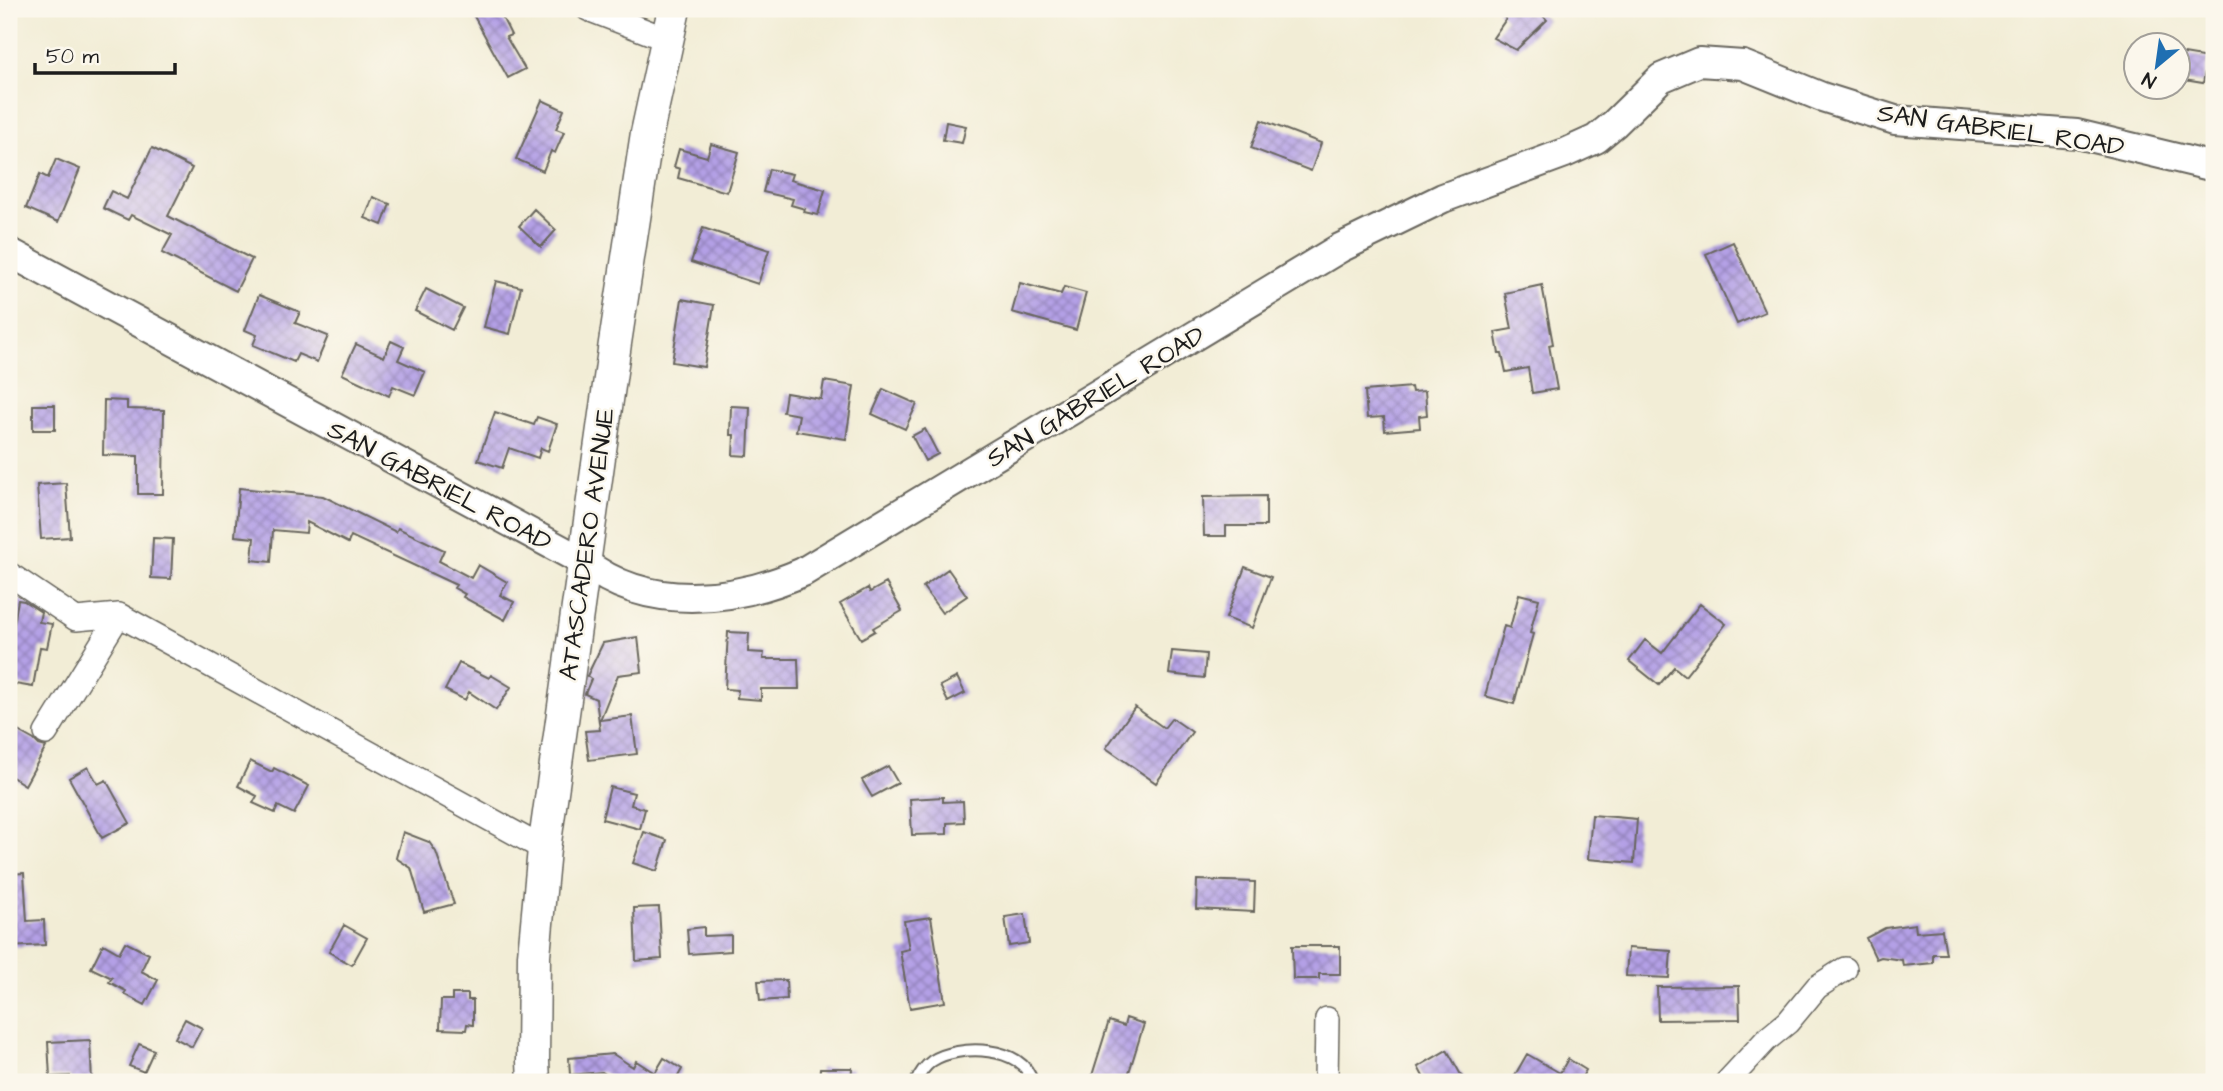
<svg xmlns="http://www.w3.org/2000/svg" width="2223" height="1091" font-family="'Architects Daughter',sans-serif">
	<style>
		.building { fill: url(#building-cross-hatch) }
		.lines { fill: none; stroke-linecap: round; stroke-linejoin: round }
		.service-casing { stroke: #67655d; stroke-width: 14 }
		.minor-casing { stroke: #67655d; stroke-width: 26 }
		.tertiary-casing { stroke: #67655d; stroke-width: 32 }
		.secondary-casing { stroke: #67655d; stroke-width: 35 }
		.service { stroke: #fff; stroke-width: 10 }
		.minor { stroke: #fff; stroke-width: 23 }
		.tertiary { stroke: #fff; stroke-width: 28 }
		.secondary { stroke: #fff; stroke-width: 32 }
		.labels { text-anchor: middle; stroke-width: 5; stroke-linejoin: round; paint-order: stroke }
		.street-label { font-size: 26px; fill: #1c1c1c; stroke: #fbf7ec }
	</style>
	<defs>
		<pattern id="building-cross-hatch" width="8" height="8" patternUnits="userSpaceOnUse" patternTransform="scale(1.75)"><rect width="8" height="8" fill="#b4a0e6"/><path d="M0 0l8 8M0 8l8-8" fill="none" stroke="#9282ba"/></pattern>
	</defs>
	<rect width="100%" height="100%" fill="#fbf7ec"/>
	<filter id="ink" filterUnits="userSpaceOnUse"><feTurbulence type="fractalNoise" baseFrequency=".0143" numOctaves="2"/><feDisplacementMap in="SourceGraphic" scale="14" xChannelSelector="R" yChannelSelector="G"/><feConvolveMatrix kernelMatrix="1 2 1 2 8 2 1 2 1" color-interpolation-filters="sRGB"/></filter>
	<filter id="wash" filterUnits="userSpaceOnUse"><feTurbulence type="fractalNoise" baseFrequency=".00686" numOctaves="4" result="noise"/><feDisplacementMap in="SourceGraphic" scale="28" xChannelSelector="R" yChannelSelector="G"/><feGaussianBlur stdDeviation="1.57" result="paint"/><feColorMatrix in="noise" values="0 0 0 0 0 0 0 0 0 0 0 0 0 0 0 0 0 1.4 0 .05"/><feComposite in="paint" operator="in"/></filter>
	<g filter="url(#wash)">
		<rect width="100%" height="100%" fill="#f2edd6"/>
		<g id="blocks">
			<path class="building" d="M470 9H498L511 35 506 37 525 69 508 78Z
				M1497 9H1537L1547 20 1516 50 1493 38 1506 19Z
				M2178 53 2208 58 2203 83 2178 79Z
				M542 100 564 110 556 129 564 132 555 153 551 151 543 171 516 159Z
				M1261 120 1321 143 1311 171 1251 148Z
				M946 122 966 126 962 143 943 140Z
				M711 144 739 152 727 192 678 178 680 169 674 167 679 149 707 157Z
				M152 148 192 168 168 216 252 259 236 291 162 253 172 235 131 215 128 220 103 208 111 191 127 199Z
				M56 159 80 169 58 222 26 208 40 174 48 178Z
				M769 169 792 174 790 180 825 190 818 215 804 212 805 209 791 205 793 199 763 192Z
				M373 197 390 204 382 225 365 218Z
				M534 209 556 230 541 247 519 226Z
				M703 228 769 250 758 284 691 262Z
				M1733 242 1765 312 1737 324 1706 254Z
				M496 281 521 287 510 334 484 327Z
				M1020 283 1061 294 1064 287 1086 293 1076 330 1012 312Z
				M1542 285 1553 344 1549 345 1557 389 1532 393 1528 368 1506 372 1502 354H1499L1495 332 1512 329 1505 293Z
				M426 289 463 308 452 330 415 311Z
				M259 295 300 312 295 323 328 336 317 362 298 354 294 362 253 345 257 335 245 330Z
				M682 299 714 305 704 367 672 362Z
				M391 341 404 347 398 360 425 372 415 395 393 386 389 396 342 374 356 344 384 357Z
				M824 381 854 386 846 439 796 431 799 415 783 412 786 393 821 399Z
				M1411 387 1412 392 1425 391 1427 415 1419 416 1420 428 1385 431 1384 417 1367 418 1365 391Z
				M883 389 917 404 905 429 872 414Z
				M104 400 127 401V409L164 410 163 494H138V456L103 455Z
				M33 405H55V430H33Z
				M731 406 750 407 748 456 733 455 734 435H730Z
				M495 412 534 425 537 417 557 424 548 451 541 448 538 458 509 448 502 468 478 460Z
				M925 429 938 454 925 461 912 436Z
				M66 483 70 537 41 539 37 485Z
				M239 488 323 496 396 532 398 528 444 550 439 561 471 578 478 565 507 582 500 595 514 602 505 620 463 597 465 594 454 588 456 585 351 536 348 543 307 522 306 533 273 530 271 562 252 560 254 538 235 536Z
				M1266 496V526H1226V536H1204L1203 497Z
				M153 538 173 539 171 579 151 578Z
				M1245 567 1271 577 1252 628 1226 618Z
				M948 569 967 596 942 613 923 587Z
				M886 583 902 611 873 628 875 631 861 639 840 604 868 588 870 592Z
				M1519 594 1539 599 1530 633 1533 634 1514 704 1485 696 1504 626 1510 628Z
				M18 600 24 601 41 612 39 622 52 624 47 648 40 647 33 687 9 683V629L13 630Z
				M1700 604 1726 624 1685 676 1674 667 1659 685 1629 661 1645 640 1662 653Z
				M728 632 749 633 748 652 764 653 763 659H798L799 689H761V700L737 698 738 690 725 689Z
				M638 637 642 672 618 675 600 720 632 716 637 754 589 760 585 731 600 730 596 699 585 694 591 679 587 676 603 643Z
				M1172 651 1206 654 1204 678 1169 674Z
				M459 663 489 678 491 675 511 687 496 710 469 692 465 700 445 690Z
				M957 677 965 693 948 702 940 686Z
				M1135 707 1164 728 1172 718 1192 732 1156 783 1106 748Z
				M9 726 34 740 39 745 46 747 25 785 9 775Z
				M250 761 272 772 274 768 309 786 294 814 278 806 275 813 253 803 257 796 238 786Z
				M888 766 898 783 872 797 862 780Z
				M88 767 98 784 106 780 130 823 102 838 69 778Z
				M610 787 634 793 631 805 645 809 640 829 602 819Z
				M943 797V802L963 801 964 822 947 823V834L912 835 910 799Z
				M1592 815 1637 819 1634 863 1588 859Z
				M403 832 429 842 436 852 454 904 424 912 411 868 396 858Z
				M644 832 667 840 657 871 633 863Z
				M24 873 27 921 44 920 45 945 9 947V874Z
				M1197 880 1255 882 1254 912 1196 909Z
				M659 907 662 959 636 961 634 908Z
				M1025 914 1029 943 1009 946 1005 917Z
				M931 917 945 1002 910 1008 900 951 909 949 904 921Z
				M1915 924 1916 932 1942 930 1946 954H1933V963L1903 966 1902 960 1881 957 1876 959 1866 938 1885 928Z
				M344 925 367 938 352 965 329 952Z
				M704 927V936L731 935V951L689 954 687 929Z
				M125 942 149 954 141 971 158 980 145 1005 124 994 126 991 109 982 112 978 91 968 103 944 119 953Z
				M1292 946H1340V974H1319V979H1293Z
				M1628 948 1671 951 1669 978 1626 976Z
				M786 980 787 999 760 1001 758 981Z
				M1739 986 1740 1019 1658 1020 1657 987Z
				M452 994H468V1000H473V1025L467 1024 466 1030 440 1029 441 1000H452Z
				M1126 1018 1144 1024 1126 1082H1090L1109 1021 1124 1026Z
				M185 1019 202 1028 192 1047 175 1038Z
				M90 1040 92 1082H70V1076L50 1077 48 1042Z
				M139 1044 154 1050 144 1072 129 1066Z
				M1447 1050 1465 1082H1426L1418 1067Z
				M613 1054 633 1067 636 1061 655 1073 664 1058 682 1069 675 1082H619L602 1072 570 1075 569 1058Z
				M1527 1054 1560 1073 1568 1059 1586 1070 1579 1082H1511Z
				M820 1068H852L851 1082H819Z"/>
		</g>
	</g>
	<g filter="url(#ink)">
		<use href="#blocks" fill-opacity="0" stroke="#67655d" stroke-width="2"/>
		<g class="lines">
			<defs>
				<path id="service" d="M916 1082C920 1073 924 1067 932 1061 958 1044 1024 1045 1032 1082"/>
				<path id="minor" d="M588 9 666 39
					M9 574 76 619 119 615 544 849
					M46 733 119 615
					M1326 1082 1327 1019
					M1727 1082 1766 1040 1788 1022 1817 987 1845 969"/>
				<path id="tertiary" d="M9 252 584 562C647 612 734 602 803 572L1340 248 1443 198 1565 153 1596 139 1614 124 1661 78 1699 62 1743 65 1822 97 1895 120 2077 134 2214 167"/>
				<path id="secondary" d="M534 1082 533 1061 534 955 544 849 615 343 647 133 674 9"/>
			</defs>
			<use href="#service" class="service-casing"/>
			<use href="#minor" class="minor-casing"/>
			<use href="#tertiary" class="tertiary-casing"/>
			<use href="#secondary" class="secondary-casing"/>
			<use href="#service" class="service"/>
			<use href="#minor" class="minor"/>
			<use href="#tertiary" class="tertiary"/>
			<use href="#secondary" class="secondary"/>
		</g>
	</g>
	<g class="labels">
		<g class="street-label">
			<text transform="translate(2001 129) rotate(8)" y="9">SAN GABRIEL ROAD</text>
			<text transform="translate(1095 396) rotate(-31)" y="9">SAN GABRIEL ROAD</text>
			<text transform="translate(440 485) rotate(28)" y="9">SAN GABRIEL ROAD</text>
			<text transform="translate(586 544) rotate(-82)" y="9">ATASCADERO AVENUE</text>
		</g>
	</g>
	<rect width="2223" height="1091" fill="none" stroke="#fbf7ec" stroke-width="35"/>
	<g transform="translate(2157 66) rotate(209)"><circle r="33" fill="#fbf7ec" stroke="#a29f99" stroke-width="2"/>
	<path d="M0-5L12 26L0 18L-12 26Z" fill="#1f6fb2"/>
	<text y="-10" font-size="19" font-weight="bold" text-anchor="middle" fill="#1c1c1c">N</text>
	</g>
	<path d="M35 63v10h140v-10" fill="none" stroke="#1c1c1c" stroke-width="3.5"/>
	<text x="46" y="63" font-size="21" fill="#1c1c1c" stroke="#fbf7ec" stroke-width="5" paint-order="stroke">50 m</text>
</svg>
